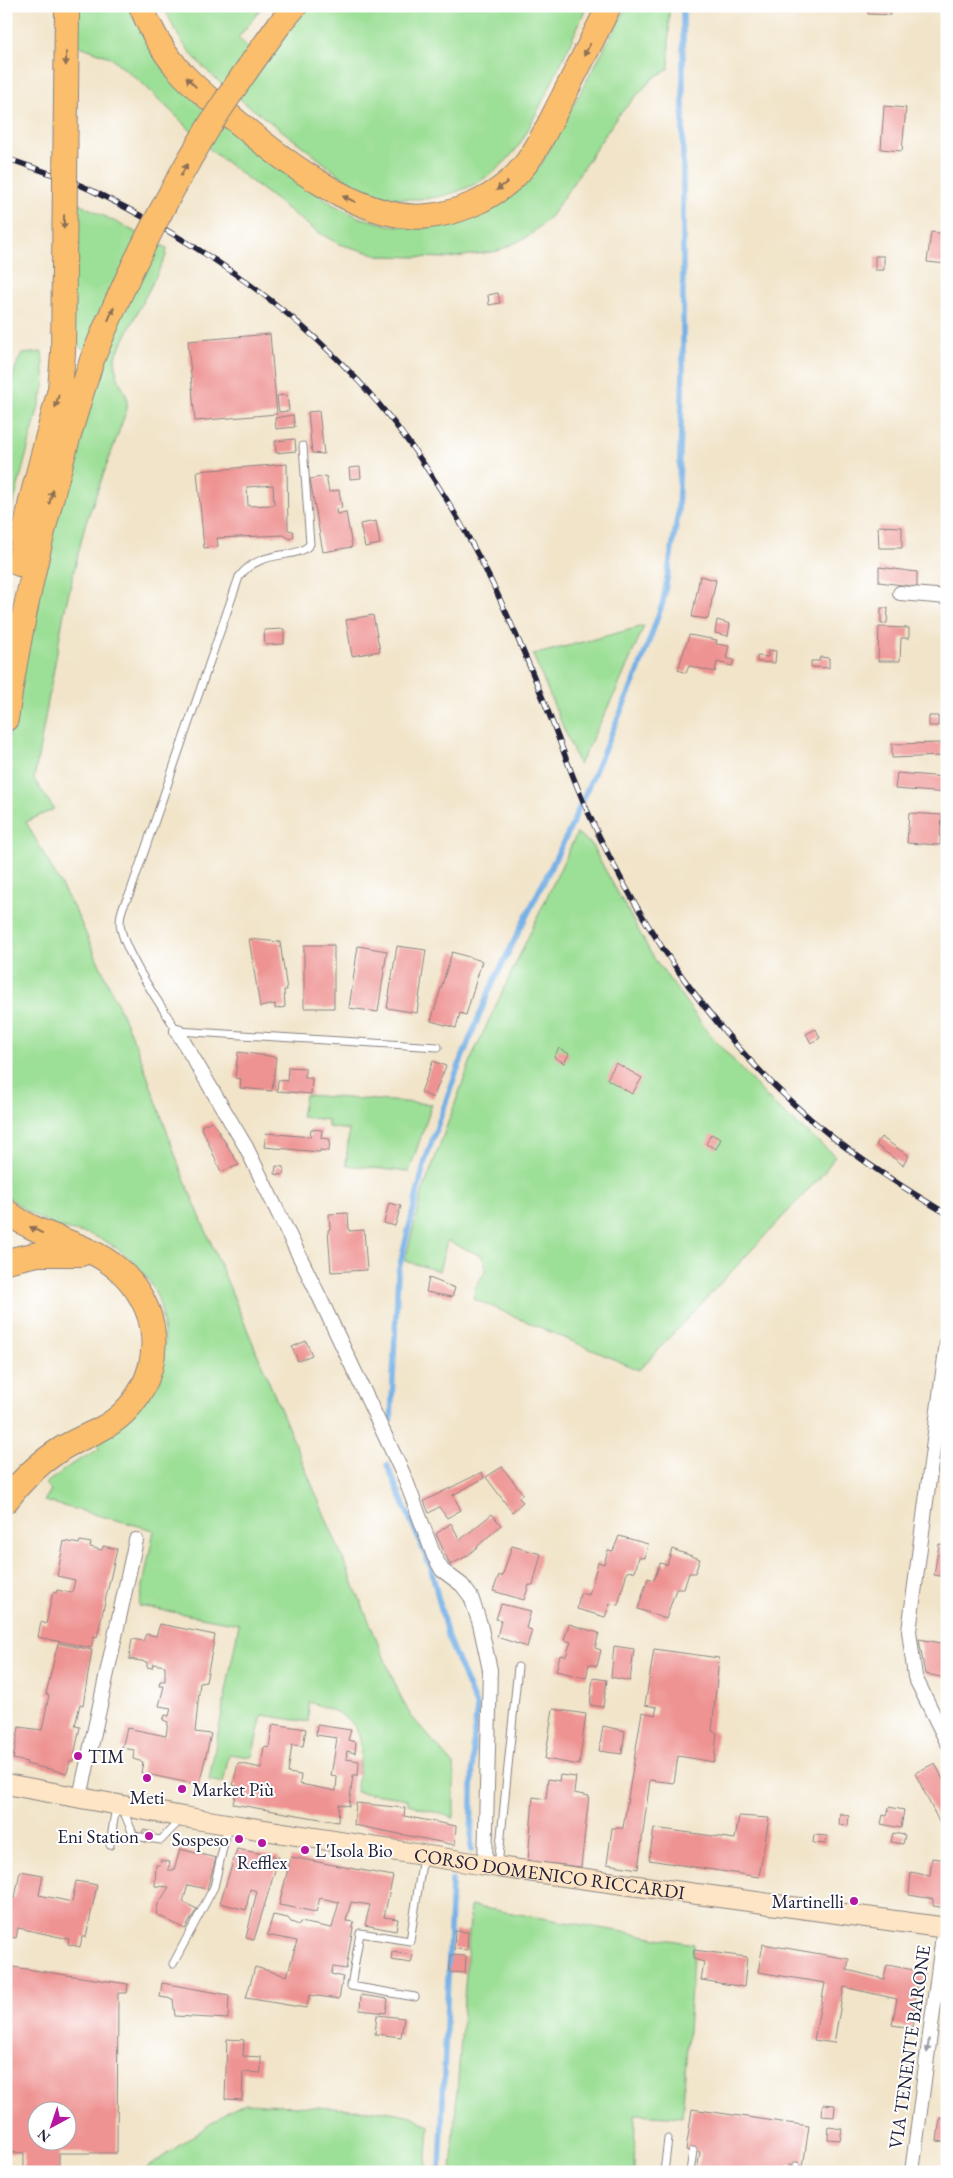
<svg xmlns="http://www.w3.org/2000/svg" width="953" height="2178" font-family="'EB Garamond',serif">
	<style>
		.green { fill: #9cdf96; stroke: #5f8068 }
		.lines { fill: none; stroke-linecap: round; stroke-linejoin: round }
		.stream { stroke: #74b0e6; stroke-width: 5.5 }
		.building { fill: #ee9392; fill-rule: evenodd }
		.service-casing { stroke: #8a8382; stroke-width: 9 }
		.minor-casing { stroke: #8a8382; stroke-width: 16 }
		.secondary-casing { stroke: #8a8382; stroke-width: 22 }
		.trunk-casing { stroke: #8a8382; stroke-width: 26 }
		.service { stroke: #fff; stroke-width: 7 }
		.minor { stroke: #fff; stroke-width: 14 }
		.secondary { stroke: #fde5c5; stroke-width: 20 }
		.trunk { stroke: #fabe6d; stroke-width: 24 }
		.rail-casing { stroke: #22223b; stroke-width: 5.5 }
		.rail { stroke: #fff; stroke-width: 4; stroke-dasharray: 11; stroke-linecap: butt }
		.trunk-bridge-casing { stroke: #8a8382; stroke-width: 26; stroke-linecap: butt }
		.trunk-bridge { stroke: #fabe6d; stroke-width: 24 }
		.oneway { fill: #8e7054 }
		.oneway2 { fill: #9c9ca7 }
		.poi-dot { fill: #b5179e; stroke: #fff; stroke-width: 2 }
		.labels { text-anchor: middle; stroke-width: 4; stroke-linejoin: round; paint-order: stroke }
		.poi-label { font-size: 19px; fill: #22223b; stroke: #fff; text-anchor: start }
		.street-label { font-size: 19px; fill: #22223b; stroke: #fff }
	</style>
	<rect width="100%" height="100%" fill="#fff"/>
	<filter id="ink" filterUnits="userSpaceOnUse"><feTurbulence type="fractalNoise" baseFrequency=".02" numOctaves="2"/><feDisplacementMap in="SourceGraphic" scale="10" xChannelSelector="R" yChannelSelector="G"/><feConvolveMatrix kernelMatrix="1 2 1 2 8 2 1 2 1" color-interpolation-filters="sRGB"/></filter>
	<filter id="wash" filterUnits="userSpaceOnUse"><feTurbulence type="fractalNoise" baseFrequency=".0096" numOctaves="4" result="noise"/><feDisplacementMap in="SourceGraphic" scale="20" xChannelSelector="R" yChannelSelector="G"/><feGaussianBlur stdDeviation="1.12" result="paint"/><feColorMatrix in="noise" values="0 0 0 0 0 0 0 0 0 0 0 0 0 0 0 0 0 1.4 0 .05"/><feComposite in="paint" operator="in"/></filter>
	<g filter="url(#wash)">
		<rect width="100%" height="100%" fill="#f1e4c9"/>
		<path class="green" d="M74 6H129L134 19 222 123 334 205 358 217 388 225 427 228 517 190 542 163 627 6H669V69L653 78 617 117 551 216 529 236 498 251 449 258 382 256 339 244 316 231 213 152 143 84 110 57 72 43Z
			M163 6H263L238 38 265 62 295 22 311 6H587C571 42 555 77 537 112 531 123 526 135 519 145 482 198 407 215 351 183 332 171 315 155 297 142 258 112 212 83 183 43 175 32 170 18 163 6Z
			M72 200 167 248 166 256 115 357 117 376 127 397V409L85 525 64 613 34 779 54 809 26 822 77 914 138 1050 181 1171 401 1698 411 1716 454 1765V1818L408 1804V1800L403 1798 356 1792C364 1736 369 1720 309 1702L308 1722 262 1715 252 1757 229 1754 223 1783 209 1780 239 1624 139 1606 154 1530 44 1501 51 1490 45 1484 72 1464 99 1449 96 1443 165 1343C163 1331 163 1317 160 1305 151 1272 120 1245 89 1234 80 1232 71 1231 62 1228 41 1222 23 1209 6 1195V752L18 682 43 564 103 361 70 341Z
			M42 352 45 383 6 532C6 489 0 387 22 354Z
			M644 626 618 687 579 765 533 655Z
			M577 833 591 844 653 957 707 1031 774 1105 835 1156 823 1174 639 1370 474 1299 475 1288 486 1270 482 1256 447 1241 439 1271 405 1261 422 1193 474 1052Z
			M305 1095 432 1104 409 1172 346 1165 349 1130 328 1127V1120L301 1117Z
			M471 1906 694 1944 682 2117 635 2114 634 2172H451Z
			M246 2103 386 2111 412 2116 429 2126 426 2172H141L226 2113Z"/>
		<g class="lines">
			<path class="stream" d="M391 1420 398 1273 425 1161 456 1073 490 989 569 831 638 672 663 602 678 513 683 370V6
				M387 1465 431 1568 448 1638 477 1708 473 1746 471 1850
				M440 2172 452 1880"/>
		</g>
		<g id="blocks">
			<path class="building" d="M868 6H890V15L868 14Z
				M884 106 906 108 902 151 881 149Z
				M931 232 947 234V264L927 262Z
				M875 256H884V270H875Z
				M498 293 500 303 489 305 488 295Z
				M270 334 277 414 195 421 188 341Z
				M287 395 289 411 279 412 277 396Z
				M319 411 324 454 312 453 308 412Z
				M293 415 295 427 276 429 275 418Z
				M295 439 296 451 276 453 275 441Z
				M287 464 288 530 293 531 294 536 290 539 284 535 217 538 218 546 204 548 197 471ZM273 485 274 505 248 506 247 487Z
				M360 467 361 478 350 479 349 468Z
				M326 476 329 492 339 490 342 508 336 509 337 514 346 512 352 547 323 552 310 479Z
				M376 521 380 544 365 547 360 524Z
				M878 526 902 527V548H879Z
				M879 567 917 572V587L879 582Z
				M700 576 716 580 708 619 692 617Z
				M881 608H888L887 623 881 624Z
				M373 615 380 651 352 656 346 620Z
				M717 620 730 624 728 636 715 633Z
				M879 627 909 628V638H901L900 661H878Z
				M284 629V644L265 645 264 630Z
				M689 635 717 640 716 644 729 646 726 658 734 660 732 666 717 662 715 672 689 666 686 673 678 670Z
				M768 650 776 651 775 663 757 662V656L768 657Z
				M943 652 947 653V676H943Z
				M820 657 829 658V668L811 667V661H819Z
				M943 678H947V687H943Z
				M929 716H938V726H929Z
				M942 743V756L892 758V744Z
				M897 773 945 777 947 793 895 789Z
				M909 813 942 815 940 845 907 843Z
				M249 939 280 942 287 990H284L285 1007 275 1009V1004L260 1007Z
				M304 945H334V1008H304Z
				M358 946 387 951 378 1012 349 1008Z
				M397 946 426 950 417 1013 387 1008Z
				M452 952 482 961 466 1015 460 1013 456 1028 431 1021Z
				M816 1029 820 1038 811 1043 806 1034Z
				M559 1048 569 1054 564 1063 554 1057Z
				M238 1052 276 1057 272 1091 240 1088 241 1079 235 1078Z
				M433 1061 446 1066 433 1098 421 1092Z
				M616 1063 642 1078 632 1094 607 1079Z
				M288 1067 305 1068V1078H312L311 1094 277 1091 278 1080 287 1081Z
				M212 1121 239 1165 221 1172 201 1126Z
				M311 1129 322 1130 321 1138 330 1139 329 1151 320 1150V1152L264 1147 266 1133 310 1137Z
				M711 1134 721 1139 716 1149 706 1144Z
				M881 1137 909 1156 903 1165 876 1145Z
				M276 1166 284 1167 283 1175 275 1174Z
				M389 1203 401 1206 395 1226 384 1223Z
				M348 1213 349 1231 364 1230 367 1270 331 1272 328 1230 330 1229 329 1214Z
				M429 1278 455 1288 452 1297 426 1292Z
				M306 1341 312 1355 298 1361 292 1347Z
				M502 1467 523 1494 519 1498 523 1502 512 1512 486 1477Z
				M482 1472 484 1478 453 1495 461 1510 447 1518 439 1507 429 1513 424 1501Z
				M492 1514 501 1525 467 1556 450 1565 436 1534 451 1523 460 1540Z
				M619 1536 648 1544 645 1558 639 1557 635 1571 627 1572 618 1605 610 1604 605 1617 577 1609 580 1593 589 1595 598 1562 604 1564 608 1550 613 1551Z
				M64 1541 79 1544 80 1541 91 1543 90 1547 102 1550 103 1546 117 1549 97 1637 94 1636 91 1648 38 1637 41 1622 46 1624 53 1592 56 1593 57 1590 72 1593 75 1580 57 1576Z
				M939 1544 947 1545V1577L934 1575Z
				M512 1546 541 1554 533 1585H529L524 1600 493 1591 499 1575 502 1577Z
				M672 1549 700 1559 695 1573H689L684 1589H676L666 1619 638 1609 648 1578 654 1580 660 1563 667 1565Z
				M501 1604 531 1611 526 1628 532 1630 527 1647 497 1637 501 1620 496 1619Z
				M160 1624 215 1635 206 1682 200 1683 195 1732 211 1734 199 1785 141 1773 143 1762 133 1759 134 1750 122 1748 127 1728 166 1736 168 1722 163 1720 165 1715 169 1716 171 1708 159 1706 164 1686H159L160 1681H165V1666L153 1664 152 1668 147 1667V1662L129 1659 132 1639 143 1641 146 1634 156 1636Z
				M569 1624 599 1633 595 1648 601 1650 597 1666 589 1664 586 1678 556 1671 560 1655 566 1656 571 1642 564 1640Z
				M919 1639 947 1644V1678L925 1674Z
				M58 1643 92 1650 83 1705 80 1704 75 1726 80 1727 73 1761H70L67 1773 26 1764 27 1762 13 1759 19 1727 42 1730 49 1695 46 1694Z
				M614 1646 634 1649 630 1681 611 1677Z
				M654 1649 719 1658 712 1731 717 1733 714 1762 678 1756 674 1783 650 1780 638 1869 607 1864 612 1828H623L642 1712 655 1715 657 1707 645 1705Z
				M593 1678 607 1680 603 1707 590 1705Z
				M553 1709 586 1714 579 1765 545 1759Z
				M273 1724 306 1729 303 1746 292 1745 288 1773 301 1775 300 1784 336 1791 337 1777 331 1776 337 1738 316 1735 317 1725 351 1730 348 1740 356 1742 355 1753 347 1751 346 1759 359 1761 358 1775H353L349 1806 339 1804 338 1822 233 1804 237 1786 233 1785 238 1763 261 1768 264 1747 269 1748Z
				M603 1726 625 1731 622 1754 599 1751Z
				M935 1763 947 1788V1833L945 1834 915 1773Z
				M560 1775 576 1777 574 1793 589 1796 581 1867 528 1861 533 1797 546 1799 548 1779 559 1781Z
				M356 1803 405 1808 404 1816 456 1826 455 1845 354 1825Z
				M889 1807 904 1810 901 1828 881 1824 883 1815 887 1816Z
				M840 1813 849 1816 848 1826 839 1825Z
				M739 1816 769 1818 759 1877 649 1860 654 1828 735 1839Z
				M143 1830 153 1832 151 1843 141 1841Z
				M893 1833 905 1835 903 1844 891 1842Z
				M814 1835 827 1836 826 1844 813 1843Z
				M180 1849 216 1858 207 1889 188 1885 183 1902 197 1909 185 1929 156 1914 158 1904 169 1887 155 1886 156 1865H160L161 1860 170 1862 168 1870H174Z
				M237 1849 279 1857 254 1940 246 1938 257 1891 250 1889 246 1910 220 1903Z
				M291 1857 393 1876 384 1917 398 1919 396 1931 365 1925 370 1905 351 1902 346 1921 354 1922 346 1969 333 1967 331 1974 343 1977 339 1999 310 1995 306 2008 246 1998 255 1967 287 1976 297 1941 267 1935 273 1915 288 1918 291 1922 299 1925 300 1922 332 1928 339 1902 320 1898 316 1912 279 1905Z
				M932 1858 947 1860V1908L933 1906V1899L909 1895 911 1872 930 1876Z
				M20 1871 43 1875 39 1895 72 1902 76 1881 97 1885 86 1937H82L80 1947 68 1944 69 1939 18 1928 16 1938 6 1936V1910L9 1897 15 1898Z
				M455 1931 468 1932 467 1950 454 1949Z
				M763 1944 849 1959 847 1970 884 1979 887 1965 925 1972 923 1986 917 1985 912 2028 892 2025 897 1999 844 1987 834 2043 814 2040 825 1983 758 1972Z
				M694 1950 747 1957 744 1987 701 1980 704 1962 693 1959Z
				M392 1952 413 1955 411 1963 391 1960Z
				M451 1955 466 1956 465 1973 449 1972Z
				M6 1966 128 1984 127 1993H118L117 2153H59V2172H24V2153L6 2152ZM38 2110H68V2140H38Z
				M162 1983 229 1995 228 2019 175 2016 173 1999 160 1997Z
				M361 1995 388 1999 386 2013 360 2010Z
				M377 2015 404 2018 401 2037 375 2034Z
				M227 2039 244 2040 243 2056 261 2057V2073L243 2072 242 2100 225 2099Z
				M823 2104 835 2105 834 2117 822 2116Z
				M692 2109 809 2126 803 2167 789 2165 788 2172H697L700 2152 686 2150Z
				M940 2118H947V2142L937 2141Z
				M829 2127 842 2129 840 2140 828 2139Z"/>
		</g>
	</g>
	<g filter="url(#ink)">
		<use href="#blocks" fill-opacity="0" stroke="#8a8382" stroke-width="1"/>
		<g class="lines">
			<defs>
				<path id="service" d="M303 446 310 544C297 561 261 547 239 577L130 893C125 902 120 911 120 922 120 947 162 1007 177 1031L438 1047
					M122 1808 134 1836 161 1840 181 1819
					M110 1845 116 1806
					M498 1866 518 1667
					M173 1964 214 1887 228 1826
					M415 1997 351 1986 360 1933 410 1941 423 1857
					M664 2172 668 2139
					M690 2172 693 2151
					M795 2172 796 2166"/>
				<path id="minor" d="M900 593 947 597
					M177 1031 246 1147 318 1294 405 1478 434 1556 442 1570 462 1585 471 1597 480 1624 490 1670 485 1865
					M947 1342 909 1631 915 1677 947 1742
					M80 1797 136 1540
					M912 2172 944 1928"/>
				<g id="secondary">
					<path id="s1" d="M6 1784 183 1817 498 1867 947 1928"/>
				</g>
				<path id="trunk" d="M141 6C149 27 163 51 177 68 192 85 210 100 228 114 277 156 361 224 429 216 456 213 484 202 505 185 533 164 547 127 563 97 578 67 594 37 609 6
					M279 25 295 6
					M19 564 31 501 60 389 63 353
					M6 719C24 596 54 477 92 360
					M6 1211C39 1238 84 1241 117 1268 136 1284 151 1309 153 1334 157 1374 135 1412 99 1430 85 1437 71 1442 58 1451 38 1464 20 1482 6 1501
					M6 1261 38 1254H81"/>
			</defs>
			<use href="#service" class="service-casing"/>
			<use href="#minor" class="minor-casing"/>
			<use href="#secondary" class="secondary-casing"/>
			<use href="#trunk" class="trunk-casing"/>
			<use href="#service" class="service"/>
			<use href="#minor" class="minor"/>
			<use href="#secondary" class="secondary"/>
			<use href="#trunk" class="trunk"/>
			<defs>
				<path id="rail" d="M6 158C36 169 67 178 95 192 218 252 333 335 412 447 467 524 506 607 541 694 557 732 570 772 587 810 643 934 724 1050 831 1136 867 1165 907 1190 947 1214"/>
			</defs>
			<use href="#rail" class="rail-casing"/>
			<use href="#rail" class="rail"/>
			<defs>
				<path id="trunk-bridge" d="M63 353 67 11
					M92 360C125 278 164 200 210 125 231 91 255 58 279 25"/>
			</defs>
			<use href="#trunk-bridge" class="trunk-bridge-casing"/>
			<use href="#trunk-bridge" class="trunk-bridge"/>
		</g>
		<defs><path id="oneway-solid" d="M-6-.8H1V-3.2L6.5 0L1 3.2V.8H-6Z" transform="scale(1.25)"/></defs>
		<g class="oneway">
			<use href="#oneway-solid" transform="translate(587 50) rotate(117)"/>
			<use href="#oneway-solid" transform="translate(66 59) rotate(91)"/>
			<use href="#oneway-solid" transform="translate(191 82) rotate(-134)"/>
			<use href="#oneway-solid" transform="translate(184 170) rotate(-61)"/>
			<use href="#oneway-solid" transform="translate(502 186) rotate(143)"/>
			<use href="#oneway-solid" transform="translate(349 199) rotate(-156)"/>
			<use href="#oneway-solid" transform="translate(64 222) rotate(91)"/>
			<use href="#oneway-solid" transform="translate(111 314) rotate(-66)"/>
			<use href="#oneway-solid" transform="translate(57 401) rotate(105)"/>
			<use href="#oneway-solid" transform="translate(51 497) rotate(-76)"/>
			<use href="#oneway-solid" transform="translate(36 1230) rotate(-153)"/>
		</g>
		<use class="oneway2" href="#oneway-solid" transform="translate(928 2046) rotate(98)"/>
	</g>
	<g class="poi-dot">
		<circle cx="78" cy="1756" r="5"/>
		<circle cx="147" cy="1778" r="5"/>
		<circle cx="182" cy="1789" r="5"/>
		<circle cx="149" cy="1836" r="5"/>
		<circle cx="239" cy="1839" r="5"/>
		<circle cx="262" cy="1843" r="5"/>
		<circle cx="305" cy="1850" r="5"/>
		<circle cx="854" cy="1901" r="5"/>
	</g>
	<g class="labels">
		<g class="poi-label">
			<text x="88" y="1763">TIM</text>
			<text x="192" y="1796">Market Più</text>
			<text x="147" y="1804" text-anchor="middle">Meti</text>
			<text x="139" y="1843" text-anchor="end">Eni Station</text>
			<text x="229" y="1846" text-anchor="end">Sospeso</text>
			<text x="315" y="1857">L'Isola Bio</text>
			<text x="262" y="1869" text-anchor="middle">Refflex</text>
			<text x="844" y="1908" text-anchor="end">Martinelli</text>
		</g>
		<g class="street-label">
			<text dy="7" stroke="none"><textPath href="#s1" startOffset="551">CORSO DOMENICO RICCARDI</textPath></text>
			<text transform="translate(909 2047) rotate(-82)" y="7">VIA TENENTE BARONE</text>
		</g>
	</g>
	<rect width="953" height="2178" fill="none" stroke="#fff" stroke-width="25"/>
	<g transform="translate(52 2126) rotate(220)"><circle r="24" fill="#ffffff" stroke="#a7a7b1"/>
	<path d="M0-4L9 19L0 12L-9 19Z" fill="#b5179e"/>
	<text y="-8" font-size="14" font-weight="bold" text-anchor="middle" fill="#22223b">N</text>
	</g>
</svg>
